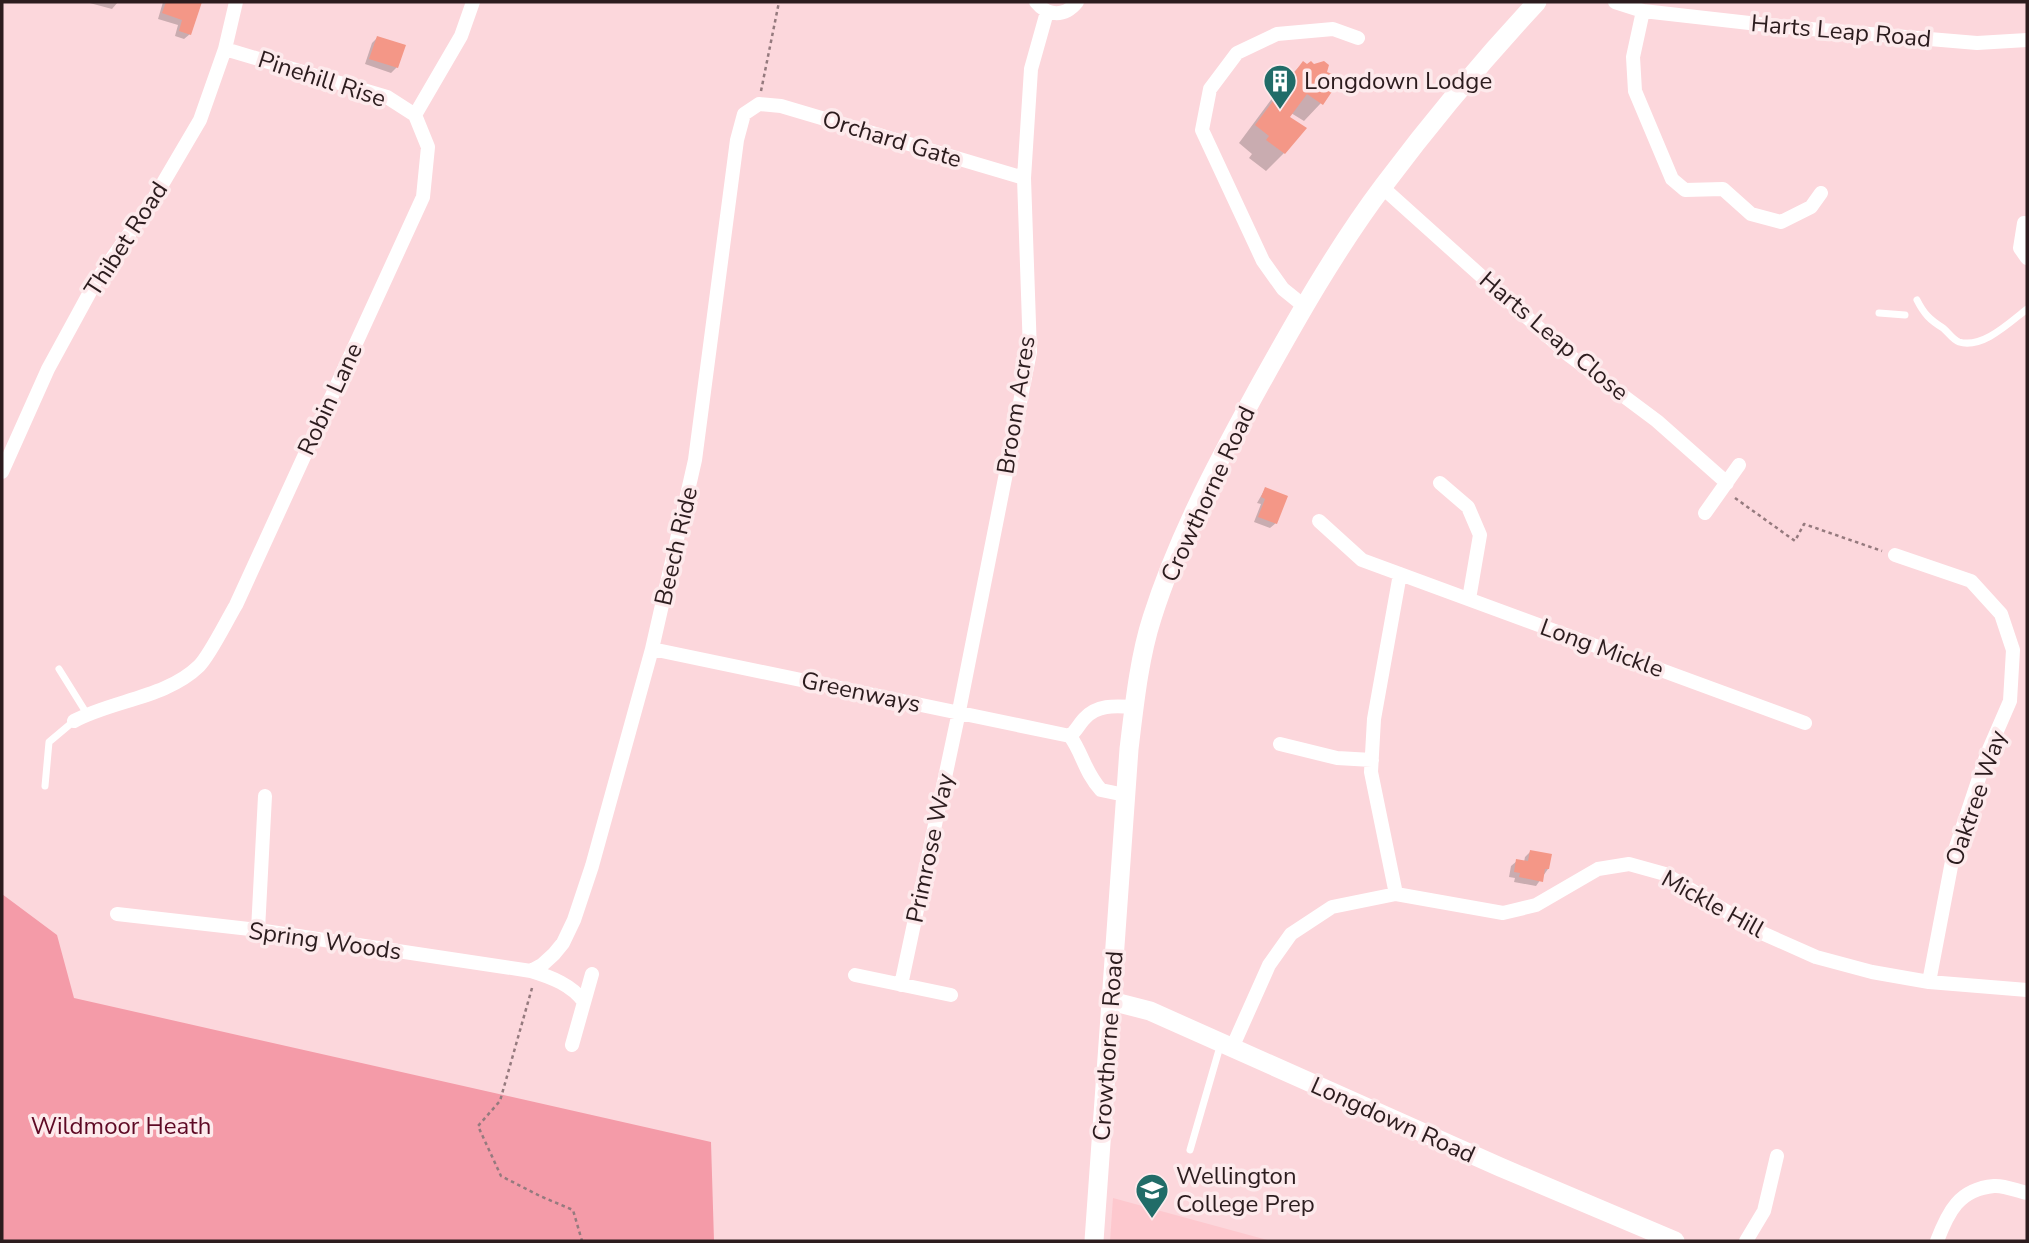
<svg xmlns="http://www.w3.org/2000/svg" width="2029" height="1243" font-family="'Nunito Sans',sans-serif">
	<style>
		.built { fill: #fdc8ce }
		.green { fill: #f49ba8 }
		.shadow { fill: #0003 }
		.building { fill: #f49787 }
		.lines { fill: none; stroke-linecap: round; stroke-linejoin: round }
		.path { stroke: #957a7e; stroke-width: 2.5; stroke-dasharray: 3.5 3.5; stroke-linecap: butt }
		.lane { stroke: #fff; stroke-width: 7 }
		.street { stroke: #fff; stroke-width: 14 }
		.secondary { stroke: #fff; stroke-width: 19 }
		.labels { text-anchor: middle; stroke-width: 7; stroke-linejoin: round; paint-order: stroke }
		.street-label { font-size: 24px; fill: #2c1c1e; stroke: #fdeaec }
		.poi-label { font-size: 24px; fill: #2c1c1e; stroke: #fdeaec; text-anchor: start }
		.park-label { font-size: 24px; fill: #5e0924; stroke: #fdeaec }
	</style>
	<rect width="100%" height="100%" fill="#fcd7dc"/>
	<path class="built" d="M1113 1198 1271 1241H1110Z"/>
	<path class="green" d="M2 894 57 935 74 998 711 1142 714 1241H2Z"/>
	<path class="shadow" d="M86 2H118L112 9Z
		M163 2 200 3 190 34 184 39 175 36 178 25 158 19Z
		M377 38 397 67 391 73 365 64 372 43Z
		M1303 63 1321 103 1304 121 1291 113 1288 118 1284 153 1266 171 1249 158 1252 154 1239 143 1285 81Z
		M1265 489 1276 523 1270 528 1254 522 1261 504 1257 503Z
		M1530 852 1548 869 1536 886 1514 882 1515 878 1509 877 1511 866 1517 861 1524 862 1525 857Z"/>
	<path class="building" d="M166 2H202L191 35 179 31 182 20 162 13Z
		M377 36 406 45 398 68 369 59Z
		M1303 61 1307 64 1311 61 1314 64 1324 61 1329 65 1327 72 1337 76 1333 81 1337 84 1323 105 1307 94 1290 117 1307 128 1285 154 1266 140 1269 136 1255 125Z
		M1265 487 1288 496 1277 524 1258 517 1265 499 1261 497Z
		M1530 850 1552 854 1549 869H1545L1543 882 1519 877 1520 873 1514 872 1516 859 1528 861Z"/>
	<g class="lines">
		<path class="path" d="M761 91 779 2
			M1735 498 1795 541 1804 524 1882 551
			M532 988 500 1101 478 1126 501 1176 540 1196 573 1210 582 1241"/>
		<path class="lane" d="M1917 300C1924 314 1930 320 1943 328 1948 332 1953 340 1959 342 1983 349 2010 322 2027 309
			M1879 313 1905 315
			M59 669 87 714
			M45 786 49 742 74 721
			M1190 1150 1221 1043"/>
		<path class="street" d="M1036 2C1048 17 1065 17 1077 2
			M1615 2 1643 11 1776 26 1977 43 2027 40
			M1643 11 1633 57 1635 91 1672 179 1685 190 1723 189 1751 214 1781 222 1811 207 1821 193
			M225 49 387 97 415 115
			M415 115 461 36 473 2
			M1382 187 1570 356 1657 421 1727 483
			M2024 223 2020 248 2027 258
			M1304 306 1283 289 1263 261 1202 130 1210 89 1237 53 1277 34 1333 29 1358 38
			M2 472 48 369 96 281 153 200 200 120 225 49 236 2
			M1440 483 1468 507 1480 535 1469 599
			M1705 513 1739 465
			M1319 521 1362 560 1805 723
			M1895 555 1971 581 2001 614 2013 650 2010 701 1987 754 1953 856 1929 982
			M652 649 1070 736C1083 754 1084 771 1101 790L1125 795
			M74 721C113 700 166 698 199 666 210 655 227 620 236 605L423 197 428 147 415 115
			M1070 736C1076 731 1079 724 1085 718 1098 704 1116 706 1134 707
			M1280 744 1337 758 1372 760
			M1396 894 1371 772 1374 719 1400 574
			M117 914 258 930 531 971C551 977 572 985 584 1002
			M258 930 265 796
			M531 971 542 965 554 954 563 943 574 920 592 866 652 649 695 460 737 140 744 114 759 104 781 106 1024 178
			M855 975 951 995
			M901 985 957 721 1030 352 1024 178 1031 69 1047 12
			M572 1045 592 974
			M1232 1048 1269 965 1291 934 1332 907 1396 894 1503 913 1536 905 1598 869 1629 864 1665 874 1762 933 1816 957 1872 972 1929 982 2027 990
			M1746 1241 1764 1211 1777 1156
			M1937 1241C1948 1212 1959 1189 1994 1186 2004 1185 2017 1191 2027 1193"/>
		<path class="secondary" d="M1111 1001 1150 1011 1500 1167 1675 1241
			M1094 1241 1129 749C1134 708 1139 658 1152 618 1177 539 1216 465 1256 392 1295 322 1335 250 1384 185 1432 121 1483 60 1537 2"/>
	</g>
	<defs>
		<symbol id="building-pin" viewBox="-11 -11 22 30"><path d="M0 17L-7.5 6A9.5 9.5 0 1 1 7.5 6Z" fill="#216c68" stroke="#fdeaec"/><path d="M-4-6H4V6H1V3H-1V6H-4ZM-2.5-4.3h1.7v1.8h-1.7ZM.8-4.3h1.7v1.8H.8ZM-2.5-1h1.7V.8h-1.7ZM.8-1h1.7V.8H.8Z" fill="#fff"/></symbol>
		<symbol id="school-pin" viewBox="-11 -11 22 30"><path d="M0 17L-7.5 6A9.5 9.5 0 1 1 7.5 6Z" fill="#216c68" stroke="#fdeaec"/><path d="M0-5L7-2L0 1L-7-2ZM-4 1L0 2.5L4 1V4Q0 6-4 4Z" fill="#fff"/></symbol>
	</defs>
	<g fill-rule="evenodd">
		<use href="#building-pin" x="1261" y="62" width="38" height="52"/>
		<use href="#school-pin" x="1133" y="1171" width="38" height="52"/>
	</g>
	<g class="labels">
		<g class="street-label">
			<text transform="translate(1841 31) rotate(5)" y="8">Harts Leap Road</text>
			<text transform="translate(322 79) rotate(18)" y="8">Pinehill Rise</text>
			<text transform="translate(892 139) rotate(17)" y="8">Orchard Gate</text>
			<text transform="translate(126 239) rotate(-57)" y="8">Thibet Road</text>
			<text transform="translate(1554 336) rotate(40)" y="8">Harts Leap Close</text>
			<text transform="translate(330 399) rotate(-65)" y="8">Robin Lane</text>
			<text transform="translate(1016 405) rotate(-81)" y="8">Broom Acres</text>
			<text transform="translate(1208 494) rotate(-65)" y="8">Crowthorne Road</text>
			<text transform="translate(676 546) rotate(-77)" y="8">Beech Ride</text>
			<text transform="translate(1602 648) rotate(20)" y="8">Long Mickle</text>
			<text transform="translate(861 692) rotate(12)" y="8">Greenways</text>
			<text transform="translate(1976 798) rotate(-71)" y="8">Oaktree Way</text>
			<text transform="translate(930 848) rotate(-78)" y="8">Primrose Way</text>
			<text transform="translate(1713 904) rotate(29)" y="8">Mickle Hill</text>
			<text transform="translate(325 941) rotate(8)" y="8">Spring Woods</text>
			<text transform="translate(1108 1046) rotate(-86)" y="8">Crowthorne Road</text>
			<text transform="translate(1393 1120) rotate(24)" y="8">Longdown Road</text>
		</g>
		<g class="poi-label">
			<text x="1304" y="89">Longdown Lodge</text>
			<text x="1176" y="1184">Wellington<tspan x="1176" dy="28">College Prep</tspan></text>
		</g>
		<g class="park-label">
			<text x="121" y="1134">Wildmoor Heath</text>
		</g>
	</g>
	<rect width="2029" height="1243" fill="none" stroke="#2c1c1e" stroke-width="7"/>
</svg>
